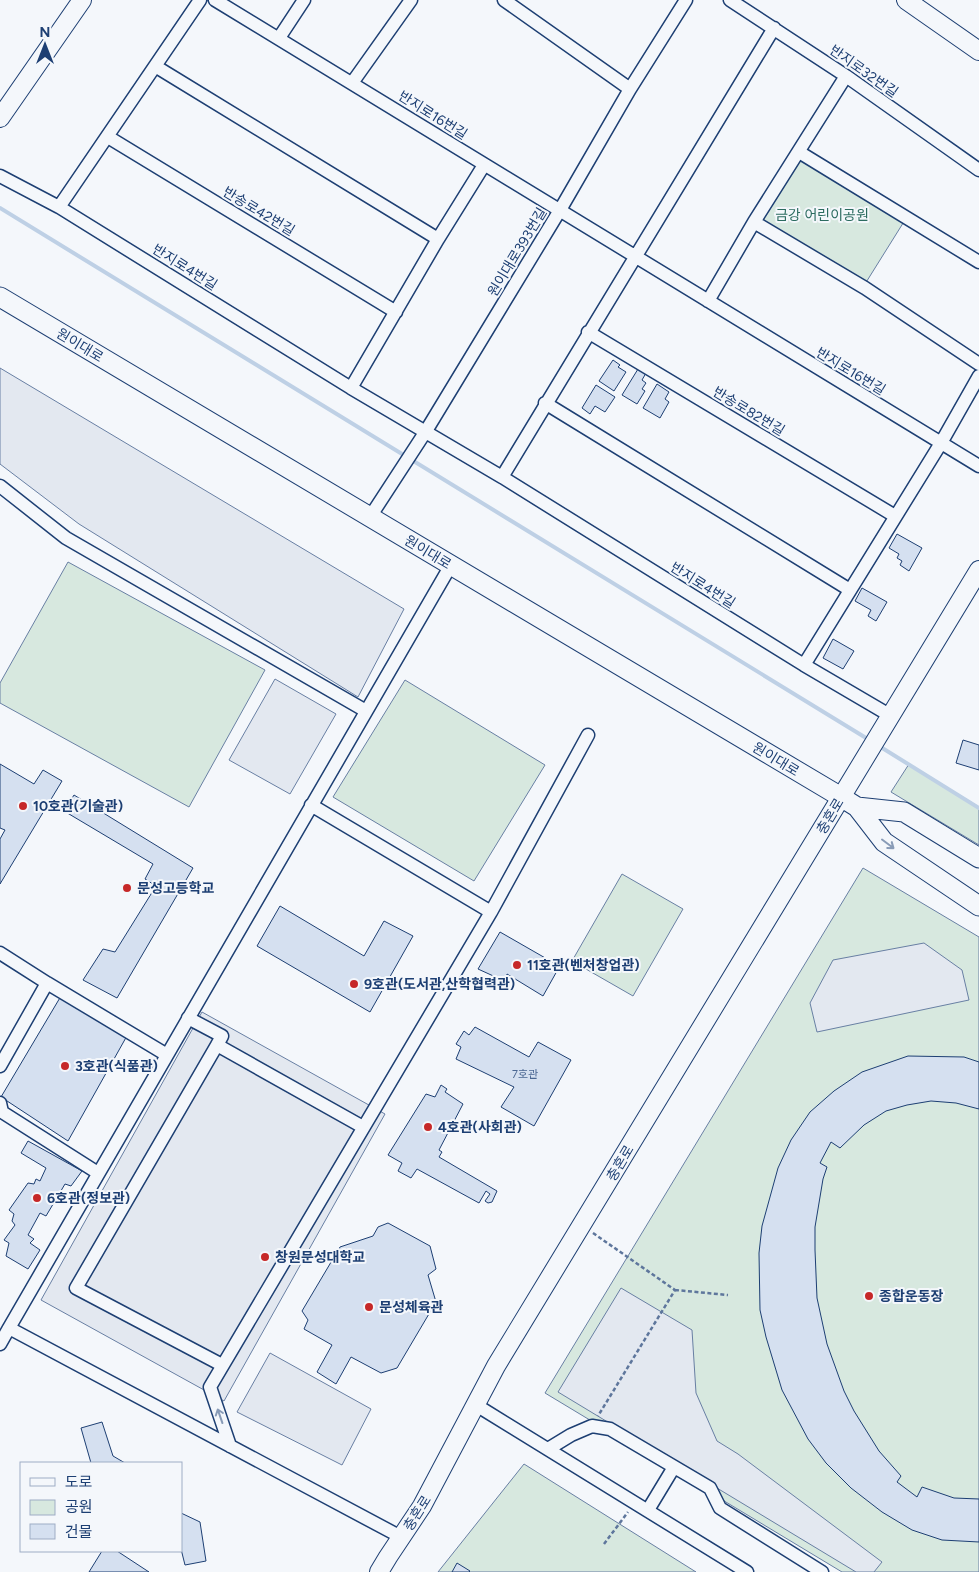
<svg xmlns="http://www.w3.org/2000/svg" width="979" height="1572" font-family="Figtree,'Noto Sans KR',sans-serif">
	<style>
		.green { fill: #d7e8df; stroke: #687fa3 }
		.parking { fill: #e3e8f0; stroke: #687fa3 }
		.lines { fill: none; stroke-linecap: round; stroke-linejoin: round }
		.stream { stroke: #bed0e5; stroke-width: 4 }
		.building { fill: #d5e0f0; stroke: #1d3f73 }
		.street-casing { stroke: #1d3f73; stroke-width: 15 }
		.secondary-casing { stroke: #1d3f73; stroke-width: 20 }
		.primary-casing { stroke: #1d3f73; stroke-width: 21 }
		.path { stroke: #5e769c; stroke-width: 2.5; stroke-dasharray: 4 2.5; stroke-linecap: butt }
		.street { stroke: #f4f7fb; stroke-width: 12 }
		.secondary { stroke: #f4f7fb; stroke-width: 18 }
		.primary { stroke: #f4f7fb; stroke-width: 19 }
		.oneway { stroke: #889bb7 }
		.poi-dot { fill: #c62828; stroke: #f4f7fb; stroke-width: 2 }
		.labels { text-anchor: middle; stroke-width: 4; stroke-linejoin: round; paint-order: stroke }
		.number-label { font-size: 11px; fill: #4b6792 }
		.street-label { font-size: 14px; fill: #1d3f73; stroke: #f4f7fb }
		.park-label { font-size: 14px; fill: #2c6c60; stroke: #f4f7fb }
		.poi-label { font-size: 14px; font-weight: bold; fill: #1d3f73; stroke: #f4f7fb; text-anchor: start }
	</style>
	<rect width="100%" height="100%" fill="#f4f7fb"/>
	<path class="green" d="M800 157 905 220 865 284 760 223Z
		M68 562 265 670 189 807 0 703V683Z
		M405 680 545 765 474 881 333 797Z
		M909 764 979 807V845L891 792Z
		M863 868 979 937V1572H842L545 1393Z
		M622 874 683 909 633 996 572 961Z
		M524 1464 696 1572H438Z"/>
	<path class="parking" d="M0 368 404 609 358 697 79 524 0 464Z
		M275 679 336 714 290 794 229 760Z
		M924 943 962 970 969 1000 817 1032 810 1003 833 960Z
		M202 1012 385 1114 224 1401 41 1300Z
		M621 1288 692 1330 696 1393 717 1441 738 1454 882 1562 874 1572H856L558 1392Z
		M270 1353 371 1409 342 1465 237 1412Z"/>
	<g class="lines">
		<path class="stream" d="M0 208 871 741
			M879 746 979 808"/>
	</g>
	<path class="building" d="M613 360 620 365 618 367 626 372 614 391 599 381Z
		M638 369 646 373 642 380 646 383 642 389 645 391 637 404 622 395Z
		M657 384 669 392 665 399 669 402 660 418 643 408Z
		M596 385 615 397 605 412 595 406 590 414 582 408Z
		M897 534 922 548 909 571 900 565 902 561 897 558 899 554 889 548Z
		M862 588 887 602 876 621 868 616 871 610 855 601Z
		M833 639 854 651 843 669 823 658Z
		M963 740 979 745V770L956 763Z
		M0 764 34 784 43 770 62 781 0 884V839L5 830 0 828Z
		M74 795 193 868 117 998 83 980 103 949 115 952 156 886 145 879 153 864 64 811Z
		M280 906 364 956 384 921 413 936 370 1012 257 946Z
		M500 932 554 963 552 967 557 971 543 996 507 974 506 980 502 976 500 979 478 969Z
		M61 996 128 1034 68 1141 1 1097Z
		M475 1027 529 1057 538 1042 571 1060 534 1126 501 1107 514 1087 456 1059 461 1047 456 1044 464 1031 469 1035Z
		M908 1056 964 1057 979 1062V1109L956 1103 931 1101 907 1105 886 1111 864 1125 840 1148 831 1142 820 1163 827 1167 823 1179 815 1227V1250L817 1298 827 1344 844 1391 854 1411 879 1451 901 1476 897 1482 917 1497 922 1487 954 1498 979 1499V1542L942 1540 912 1530 882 1512 851 1488 826 1463 808 1439 782 1390 766 1337 760 1310 759 1253 762 1226 778 1168 791 1140 810 1112 834 1091 862 1072Z
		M441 1085 447 1089 445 1092 463 1104 439 1150 442 1152 439 1157 497 1191 492 1202 488 1203 485 1201 490 1194 486 1191 479 1203 417 1169 411 1178 398 1171 402 1163 388 1155 426 1094 435 1097Z
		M28 1141 82 1171 71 1186 65 1184 46 1216 40 1213 28 1235 34 1239 30 1243 40 1250 28 1269 6 1256 9 1243 4 1240 15 1225 12 1221 14 1214 9 1210 28 1183 34 1184 36 1179 40 1181 46 1168 21 1153Z
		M388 1223 430 1246 436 1269 428 1275 436 1302 397 1368 381 1373 351 1357 336 1384 317 1372 332 1345 304 1329 308 1320 302 1311 340 1247 373 1236 378 1227Z
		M102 1422 113 1456 125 1463H91L81 1428Z
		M181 1513 200 1522 206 1561 185 1565 181 1549Z
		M102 1551H117L149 1572H89Z
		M457 1563 470 1571 469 1572H452Z"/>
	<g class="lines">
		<defs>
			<path id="street" d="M215 0 979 466
				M504 0 630 89
				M730 0 846 76 979 170
				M279 38 304 0
				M155 66 438 239
				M352 83 411 0
				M108 137 396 312
				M799 152 979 262
				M0 176 59 207 351 388 502 477 804 665 891 716
				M59 207 200 0
				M754 222 865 288 979 364
				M708 301 754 222 846 76
				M588 332 895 516
				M351 388 438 239 484 165
				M545 403 850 590
				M502 477 774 28
				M0 486 66 538 366 711
				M370 517 426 431 560 210 630 89 686 0
				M804 665 941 443 979 376
				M491 912 588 735
				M0 953 47 983 167 1055
				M188 1018 222 1036 217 1045
				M0 1066 47 983
				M0 1103 2 1112 98 1173
				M9 1328 451 565
				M0 1344 9 1328 401 1537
				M222 1365 76 1288 217 1045 363 1127
				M476 1405 747 1572
				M230 1446 210 1387 491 912 311 805
				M548 1449 571 1435 592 1426 610 1429 710 1488 720 1508 822 1572
				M648 1510 674 1467"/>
			<path id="secondary" d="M906 0 979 51
				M0 118 82 0
				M379 1572 388 1557 422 1506 496 1366 979 570"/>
			<path id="primary" d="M0 297 841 797 857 807 884 842 979 906
				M857 807 904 812 979 858"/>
		</defs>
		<use href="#street" class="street-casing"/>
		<use href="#secondary" class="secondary-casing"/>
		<use href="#primary" class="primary-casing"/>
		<path class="path" d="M593 1233 675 1290 598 1416
			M675 1290 728 1295
			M604 1544 628 1512"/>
		<use href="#street" class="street"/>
		<use href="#secondary" class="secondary"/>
		<use href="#primary" class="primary"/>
	</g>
	<defs><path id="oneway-shaft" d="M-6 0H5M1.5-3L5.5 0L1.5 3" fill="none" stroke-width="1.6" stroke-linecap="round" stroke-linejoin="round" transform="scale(1.25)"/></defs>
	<g class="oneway">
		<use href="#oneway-shaft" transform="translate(888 844) rotate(37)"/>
		<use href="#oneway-shaft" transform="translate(220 1416) rotate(-109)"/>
	</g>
	<g class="poi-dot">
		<circle cx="23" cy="806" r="5"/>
		<circle cx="127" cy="888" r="5"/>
		<circle cx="517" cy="965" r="5"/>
		<circle cx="354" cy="984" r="5"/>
		<circle cx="65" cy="1066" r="5"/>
		<circle cx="428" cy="1127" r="5"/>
		<circle cx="37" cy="1198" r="5"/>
		<circle cx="265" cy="1257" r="5"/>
		<circle cx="869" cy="1296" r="5"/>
		<circle cx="369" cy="1307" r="5"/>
	</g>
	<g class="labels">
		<g class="number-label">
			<text x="525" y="1078">7호관</text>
		</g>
		<g class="street-label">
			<text transform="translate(864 71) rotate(35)" y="5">반지로32번길</text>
			<text transform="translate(433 115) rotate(32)" y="5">반지로16번길</text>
			<text transform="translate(259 211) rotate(31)" y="5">반송로42번길</text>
			<text transform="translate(517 252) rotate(-59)" y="5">원이대로393번길</text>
			<text transform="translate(185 267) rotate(32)" y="5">반지로4번길</text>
			<text transform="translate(80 345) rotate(31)" y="5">원이대로</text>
			<text transform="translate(851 371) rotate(31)" y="5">반지로16번길</text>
			<text transform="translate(749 411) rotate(31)" y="5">반송로82번길</text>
			<text transform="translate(428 552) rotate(31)" y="5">원이대로</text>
			<text transform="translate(703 585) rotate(32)" y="5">반지로4번길</text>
			<text transform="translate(776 759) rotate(31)" y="5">원이대로</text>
			<text transform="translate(830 816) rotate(-59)" y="5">충혼로</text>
			<text transform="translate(620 1163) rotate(-59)" y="5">충혼로</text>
			<text transform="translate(417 1513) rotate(-58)" y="5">충혼로</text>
		</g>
		<g class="park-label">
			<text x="822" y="220">금강 어린이공원</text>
		</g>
		<g class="poi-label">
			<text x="33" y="811">10호관(기술관)</text>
			<text x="137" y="893">문성고등학교</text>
			<text x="527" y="970">11호관(벤처창업관)</text>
			<text x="364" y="989">9호관(도서관,산학협력관)</text>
			<text x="75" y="1071">3호관(식품관)</text>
			<text x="438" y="1132">4호관(사회관)</text>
			<text x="47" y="1203">6호관(정보관)</text>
			<text x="275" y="1262">창원문성대학교</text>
			<text x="879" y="1301">종합운동장</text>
			<text x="379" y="1312">문성체육관</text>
		</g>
	</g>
	<rect x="20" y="1462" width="162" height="90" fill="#f4f7fb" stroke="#9eadc5"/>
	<rect x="30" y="1478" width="25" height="8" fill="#f4f7fb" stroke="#9eadc5"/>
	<text x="65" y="1487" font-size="15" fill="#1d3f73">도로</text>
	<rect x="30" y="1500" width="25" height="15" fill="#d7e8df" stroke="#9eadc5"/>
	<text x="65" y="1512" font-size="15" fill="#1d3f73">공원</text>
	<rect x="30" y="1524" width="25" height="15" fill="#d5e0f0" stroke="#9eadc5"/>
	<text x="65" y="1537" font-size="15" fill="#1d3f73">건물</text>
	<g transform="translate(45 45)" stroke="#f4f7fb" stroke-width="4" paint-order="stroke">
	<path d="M0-4L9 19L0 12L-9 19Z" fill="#1d3f73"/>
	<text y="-8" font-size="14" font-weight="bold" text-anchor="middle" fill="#1d3f73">N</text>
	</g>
</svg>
